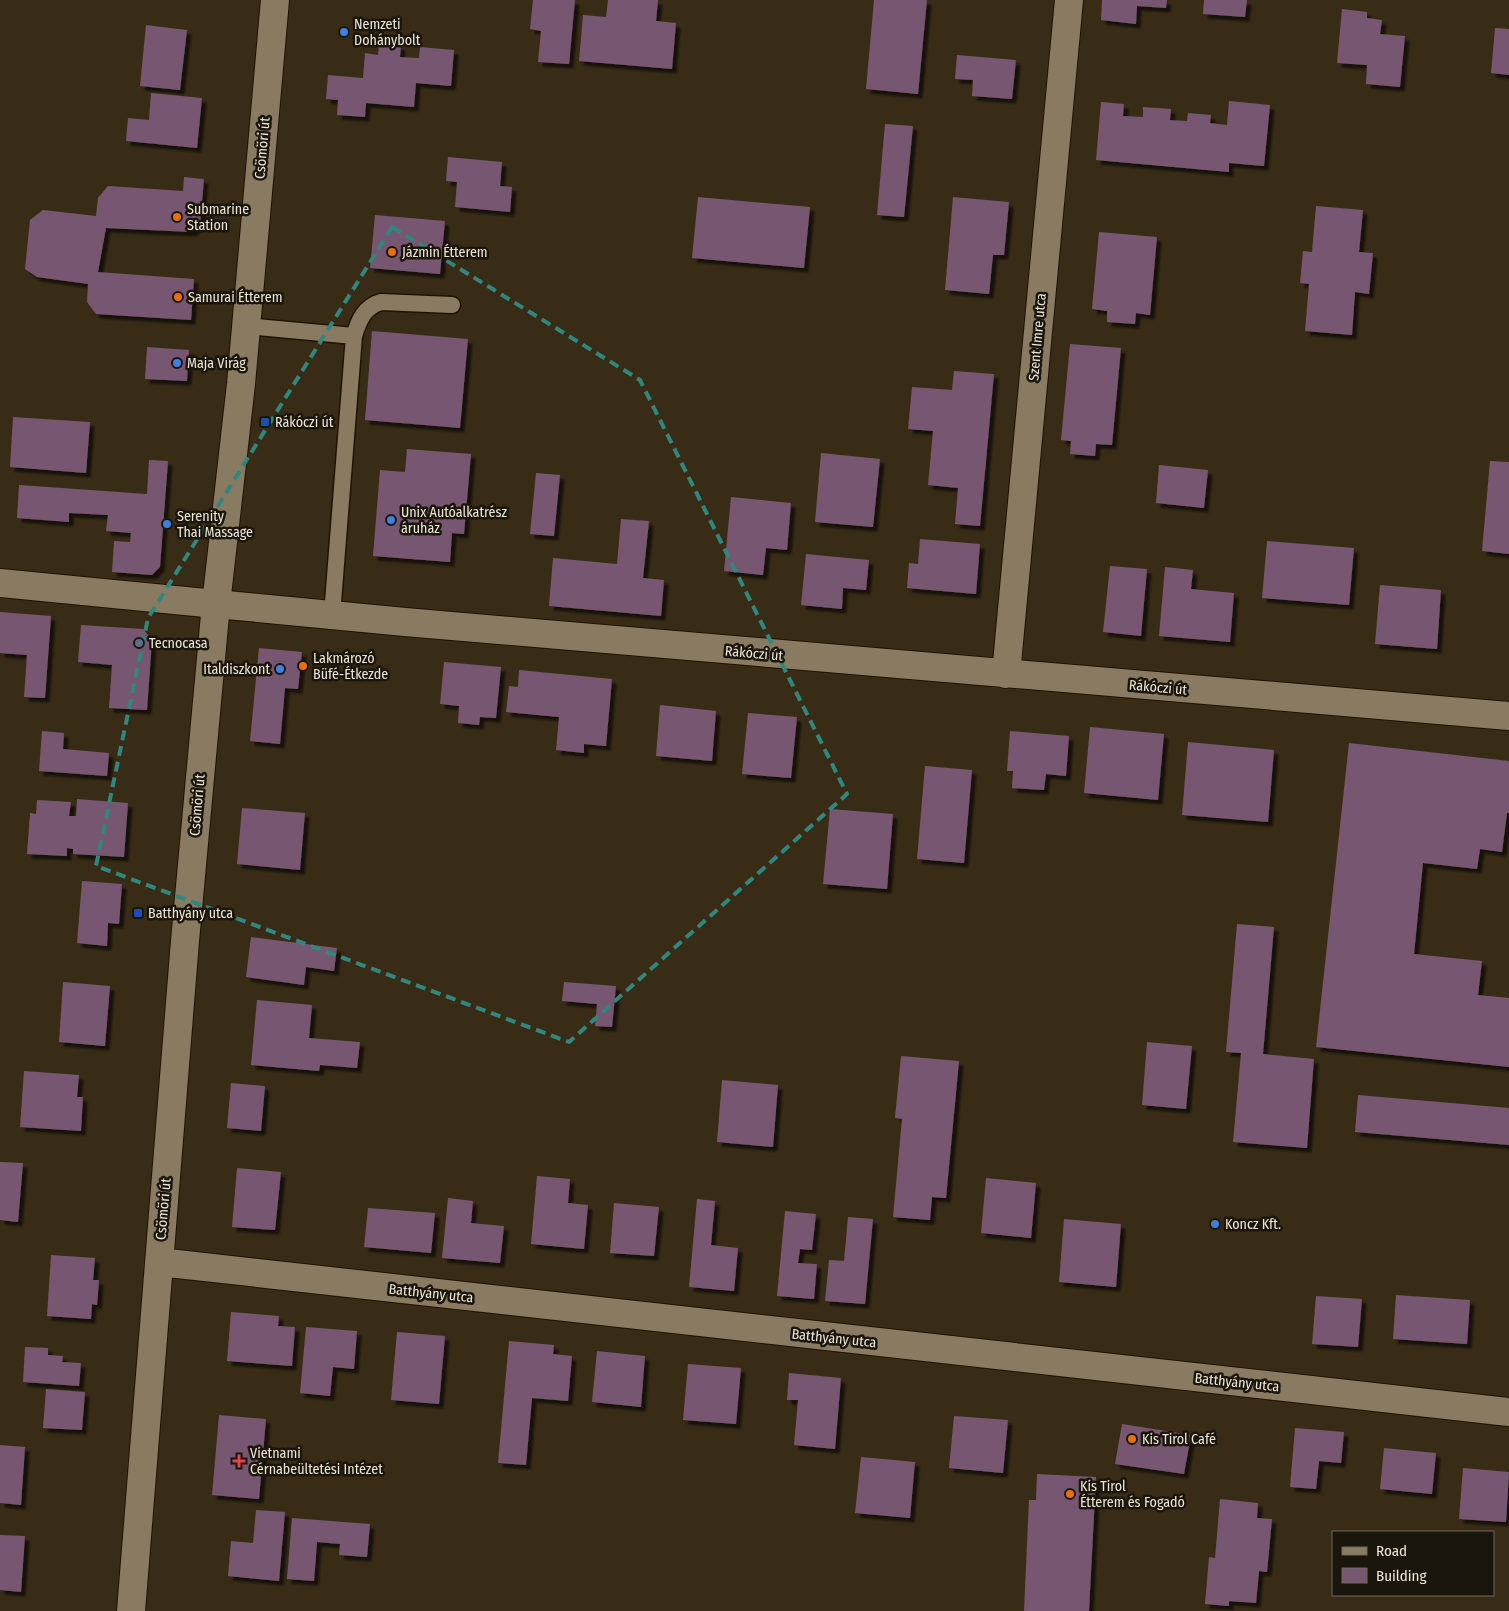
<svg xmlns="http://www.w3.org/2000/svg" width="1509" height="1611" font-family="'Fira Sans Condensed',sans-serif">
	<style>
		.building { fill: #765770; filter: url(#shadow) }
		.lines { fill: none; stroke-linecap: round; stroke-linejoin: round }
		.lane-casing { stroke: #201401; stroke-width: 19 }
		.street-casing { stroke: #201401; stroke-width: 30 }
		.secondary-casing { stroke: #201401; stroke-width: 30 }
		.lane { stroke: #897a62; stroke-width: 16 }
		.street { stroke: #897a62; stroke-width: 28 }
		.secondary { stroke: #897a62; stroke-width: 28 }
		.marked { fill: none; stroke: #30877e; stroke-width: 4; stroke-dasharray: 10 6; stroke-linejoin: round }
		.shop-dot { fill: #3f7fe0; stroke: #1b160c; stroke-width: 2 }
		.food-dot { fill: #e8710a; stroke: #1b160c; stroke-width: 2 }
		.transit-dot { fill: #1a4fb4; stroke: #1b160c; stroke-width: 2 }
		.service-dot { fill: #5c6f8a; stroke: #1b160c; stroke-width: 2 }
		.health-dot { fill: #e0444e; stroke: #1b160c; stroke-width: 2 }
		.labels { text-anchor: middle; stroke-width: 5; stroke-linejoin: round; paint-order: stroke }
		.poi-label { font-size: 14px; fill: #ede5d8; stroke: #1b160c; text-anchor: start }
		.street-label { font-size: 14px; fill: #ede5d8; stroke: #1b160c }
	</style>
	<defs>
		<filter id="shadow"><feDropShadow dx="4.5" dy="4.5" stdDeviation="1" flood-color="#0009"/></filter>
	</defs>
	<rect width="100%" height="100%" fill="#392c17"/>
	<path class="building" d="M533 0H575L569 64 538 62 541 31 530 29Z
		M608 0H658L656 21 676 23 672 69 579 61 583 15 606 17Z
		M874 0H927L918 94 866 89Z
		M1102 0H1167L1166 8 1137 6 1136 24 1101 20Z
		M1204 0H1247L1245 17 1203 14Z
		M1342 9 1367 12V18L1382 20 1380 34 1405 36 1400 87 1366 84 1367 65 1337 63Z
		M146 25 187 30 180 90 140 86Z
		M1495 28 1509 29V75L1491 73Z
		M379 44 401 46 400 57 419 58 420 47 454 50 451 86 416 83 414 107 366 103 365 117 337 115 338 100 326 99 328 75 363 78 365 53 378 55Z
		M957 55 1016 60 1012 99 972 96 973 80 955 79Z
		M151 93 202 98 197 148 126 141 128 118 149 120Z
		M1229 101 1270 105 1264 166 1229 163V172L1096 160 1101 102 1124 104 1123 116 1143 117V107L1171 109 1170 120 1187 121 1188 113 1211 115 1210 123 1227 125Z
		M885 124 913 126 904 217 877 215Z
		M448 157 502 162 500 186 512 187 510 212 455 207 457 182 446 181Z
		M184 177 204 179 200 225 192 232 106 228 98 272 194 279 191 320 96 314 87 302 88 284 37 277 25 269 30 220 43 210 96 216 98 198 108 186 183 191Z
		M698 197 810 207 804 268 692 258Z
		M953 197 1009 202 1004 255H993L989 294 945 290Z
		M1316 206 1363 210 1359 252 1373 253 1369 294 1355 292 1352 335 1305 331 1309 284 1300 283 1303 251 1312 252Z
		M375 215 445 221 440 274 370 268Z
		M1099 232 1157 237 1150 315 1136 313 1135 324 1107 322V311L1092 309Z
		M372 331 468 339 460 428 365 420Z
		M1070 344 1121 348 1112 445 1096 444 1095 456 1070 454 1071 441 1061 440Z
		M147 347 189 350 187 381 145 379Z
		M954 371 994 374 980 526 955 524 958 488 928 485 933 431 908 429 912 387 952 390Z
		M13 417 90 422 86 473 10 467Z
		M407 449 471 454 464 534 452 533 450 562 373 556 380 470 405 472Z
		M821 453 880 459 873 527 815 522Z
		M149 460 168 461 160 567 152 575 112 572 114 541 130 542 131 533 106 531 108 515 69 513V522L17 518 19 485 147 494Z
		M1490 461 1509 462V554L1482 551Z
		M1159 465 1208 470 1204 508 1156 503Z
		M536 473 560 475 554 536 530 534Z
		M731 497 791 503 787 550 766 548 763 575 724 571Z
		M621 519 649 521 643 578 664 580 661 616 549 606 553 558 617 564Z
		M920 539 980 544 976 594 907 588 909 563 918 564Z
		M1267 541 1354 548 1349 605 1262 598Z
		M806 554 869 560 866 590 843 588 842 609 801 605Z
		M1110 566 1147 569 1141 636 1103 632Z
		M1165 567 1193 570 1191 589 1234 593 1230 642 1159 636Z
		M1380 585 1441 590 1437 649 1375 644Z
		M0 612 51 616 45 698 24 697 27 655 0 653Z
		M81 625 143 629 152 640 147 710 109 708 112 665 78 662Z
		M259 648 302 652 298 689 285 688 280 744 250 741Z
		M444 662 501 667 496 718 480 717 479 725 458 723 459 706 440 704Z
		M519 670 612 679 606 746 584 744V753L556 750 559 717 506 712 509 686 518 687Z
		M660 705 716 711 712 761 656 756Z
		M748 713 797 717 791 778 742 774Z
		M1090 727 1164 734 1158 800 1084 793Z
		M42 731 64 733 63 749 109 753 107 776 39 771Z
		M1010 731 1069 736 1066 776 1046 774 1044 790 1012 788 1013 771H1007Z
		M1188 742 1274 750 1268 822 1182 815Z
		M1349 743 1509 761V813H1507L1502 852 1480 849 1477 869 1423 863 1414 954 1482 961 1478 995 1509 998V1067L1316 1047Z
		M925 766 972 770 964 863 917 859Z
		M77 799 128 803 124 857 73 854V849L67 848V856L27 854 30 813 36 814 37 800 71 802 69 816H76Z
		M242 808 305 813 300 870 237 864Z
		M830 809 893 814 887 889 823 884Z
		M82 881 122 884 119 924 108 923 107 946 77 943Z
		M1237 924 1274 927 1263 1054 1314 1059 1307 1148 1233 1142 1241 1053 1226 1052Z
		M251 937 337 948 334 971 306 967 304 985 246 977Z
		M63 982 110 986 105 1046 59 1042Z
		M564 982 616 986 612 1027 595 1026 597 1004 562 1001Z
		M257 1000 312 1005 309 1038 360 1042 357 1068 320 1065 319 1071 251 1065Z
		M1147 1042 1192 1046 1186 1109 1142 1105Z
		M901 1056 959 1061 946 1198 932 1197 930 1220 893 1217 902 1119 895 1118Z
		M24 1071 79 1075 77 1097H83L81 1131 20 1127Z
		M722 1080 778 1085 773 1147 717 1142Z
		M231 1083 265 1086 261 1131 227 1128Z
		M1358 1095 1509 1108V1145L1355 1132Z
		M0 1162 23 1163 18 1222 0 1220Z
		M237 1168 281 1172 275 1230 232 1227Z
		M537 1176 570 1179 568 1203 588 1205 584 1249 531 1244Z
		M986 1178 1036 1183 1031 1238 981 1233Z
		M448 1198 473 1201 471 1223 504 1226 500 1263 442 1258Z
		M697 1199 715 1201 711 1245 738 1248 734 1291 689 1287Z
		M614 1203 659 1207 654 1256 610 1253Z
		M368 1208 435 1213 431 1253 364 1247Z
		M785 1211 816 1214 812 1250 800 1249 798 1263 817 1264 814 1299 777 1296Z
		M848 1217 873 1219 865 1304 825 1301 829 1260 844 1261Z
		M1064 1219 1121 1224 1116 1287 1059 1282Z
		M51 1255 95 1258 93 1280H99L97 1305 92 1304 91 1319 47 1316Z
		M1396 1295 1470 1300 1467 1344 1393 1339Z
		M1316 1296 1362 1299 1358 1347 1312 1344Z
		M231 1312 279 1316 278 1326 295 1327 292 1366 227 1361Z
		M306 1327 357 1331 354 1369 333 1367 330 1396 300 1393Z
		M397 1332 445 1336 439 1404 391 1400Z
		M509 1341 554 1345 553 1354 572 1356 568 1401 532 1398 526 1465 498 1463Z
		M25 1347 48 1348V1355L63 1356 62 1362 81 1363 79 1386 23 1382Z
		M597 1351 645 1356 641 1407 592 1402Z
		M688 1364 741 1368 736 1424 683 1420Z
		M789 1373 841 1378 835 1449 794 1445 798 1400H787Z
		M46 1389 85 1392 82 1430 43 1428Z
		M219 1415 266 1419 259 1499 212 1495Z
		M954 1416 1008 1420 1003 1473 949 1468Z
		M1122 1424 1191 1435 1184 1474 1115 1464Z
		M1295 1428 1344 1432 1341 1463 1319 1461 1316 1489 1290 1487Z
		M0 1445 25 1447 21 1505 0 1503Z
		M1384 1448 1436 1453 1432 1494 1380 1489Z
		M861 1457 915 1462 910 1518 855 1513Z
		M1463 1468 1509 1472 1506 1522 1459 1519Z
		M1037 1474 1096 1477 1089 1611H1024L1029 1500H1036Z
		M1220 1499 1258 1503 1257 1518 1272 1519 1267 1572 1259 1571 1256 1603 1229 1601V1606L1205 1604 1209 1557 1215 1558Z
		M256 1510 285 1512 279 1581 228 1576 231 1541 253 1543Z
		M292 1518 370 1524 367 1557 339 1555 340 1544 317 1542 314 1581 287 1579Z
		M0 1535 25 1536 21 1592 0 1590Z"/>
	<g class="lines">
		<defs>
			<path id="lane" d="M246 326 354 336 332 615
				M354 336C359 320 364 307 381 302L452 305"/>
			<path id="street" d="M216 604 405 622 1509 716
				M1006 674 1069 0"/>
			<path id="secondary" d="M0 583 216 604
				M159 1262 1509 1412
				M131 1611 185 941 216 604 241 384 275 0"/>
		</defs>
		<use href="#lane" class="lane-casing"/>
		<use href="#street" class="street-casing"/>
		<use href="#secondary" class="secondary-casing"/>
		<use href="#lane" class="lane"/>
		<use href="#street" class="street"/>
		<use href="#secondary" class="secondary"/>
	</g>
	<path class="marked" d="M392 227 640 380 847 794 569 1042 96 866 148 618Z"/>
	<g class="shop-dot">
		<circle cx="344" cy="32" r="5"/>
		<circle cx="177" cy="363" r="5"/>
		<circle cx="391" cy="520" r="5"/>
		<circle cx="167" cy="524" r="5"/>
		<circle cx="280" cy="669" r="5"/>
		<circle cx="1215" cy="1224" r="5"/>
	</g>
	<g class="food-dot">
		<circle cx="177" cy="217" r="5"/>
		<circle cx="392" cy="252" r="5"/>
		<circle cx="178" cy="297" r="5"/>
		<circle cx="303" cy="666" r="5"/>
		<circle cx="1132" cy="1439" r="5"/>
		<circle cx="1070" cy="1494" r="5"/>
	</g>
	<g class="transit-dot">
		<rect x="260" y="417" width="10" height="10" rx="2.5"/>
		<rect x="133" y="908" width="10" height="10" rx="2.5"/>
	</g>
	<circle class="service-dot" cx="139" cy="643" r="5"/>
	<path class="health-dot" d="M236.5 1453.5h5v5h5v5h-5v5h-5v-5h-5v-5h5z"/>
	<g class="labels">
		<g class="poi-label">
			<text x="354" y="29">Nemzeti<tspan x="354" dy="16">Dohánybolt</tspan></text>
			<text x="187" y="214">Submarine<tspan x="187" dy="16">Station</tspan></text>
			<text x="402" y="257">Jázmin Étterem</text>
			<text x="188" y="302">Samurai Étterem</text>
			<text x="187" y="368">Maja Virág</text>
			<text x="275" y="427">Rákóczi út</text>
			<text x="401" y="517">Unix Autóalkatrész<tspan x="401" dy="16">áruház</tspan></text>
			<text x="177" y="521">Serenity<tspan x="177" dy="16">Thai Massage</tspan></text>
			<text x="149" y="648">Tecnocasa</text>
			<text x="313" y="663">Lakmározó<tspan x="313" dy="16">Büfé-Étkezde</tspan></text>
			<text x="270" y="674" text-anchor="end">Italdiszkont</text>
			<text x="148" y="918">Batthyány utca</text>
			<text x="1225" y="1229">Koncz Kft.</text>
			<text x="1142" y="1444">Kis Tirol Café</text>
			<text x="250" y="1458">Vietnami<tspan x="250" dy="16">Cérnabeültetési Intézet</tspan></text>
			<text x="1080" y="1491">Kis Tirol<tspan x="1080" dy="16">Étterem és Fogadó</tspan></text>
		</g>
		<g class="street-label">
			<text transform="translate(262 148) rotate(-85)" y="5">Csömöri út</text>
			<text transform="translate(1037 337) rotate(-85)" y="5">Szent Imre utca</text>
			<text transform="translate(754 653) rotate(5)" y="5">Rákóczi út</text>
			<text transform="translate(1158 687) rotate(5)" y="5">Rákóczi út</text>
			<text transform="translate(197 805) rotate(-85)" y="5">Csömöri út</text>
			<text transform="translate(163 1209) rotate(-85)" y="5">Csömöri út</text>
			<text transform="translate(431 1293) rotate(6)" y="5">Batthyány utca</text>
			<text transform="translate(834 1338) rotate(6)" y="5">Batthyány utca</text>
			<text transform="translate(1237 1382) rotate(6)" y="5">Batthyány utca</text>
		</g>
	</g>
	<rect x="1332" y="1531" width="162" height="65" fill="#1b160c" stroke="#6f695e"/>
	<rect x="1342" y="1547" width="25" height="8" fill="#897a62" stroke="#6f695e"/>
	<text x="1376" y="1556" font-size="15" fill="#ede5d8">Road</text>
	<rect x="1342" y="1568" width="25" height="15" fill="#765770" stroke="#6f695e"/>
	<text x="1376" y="1581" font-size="15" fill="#ede5d8">Building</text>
</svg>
